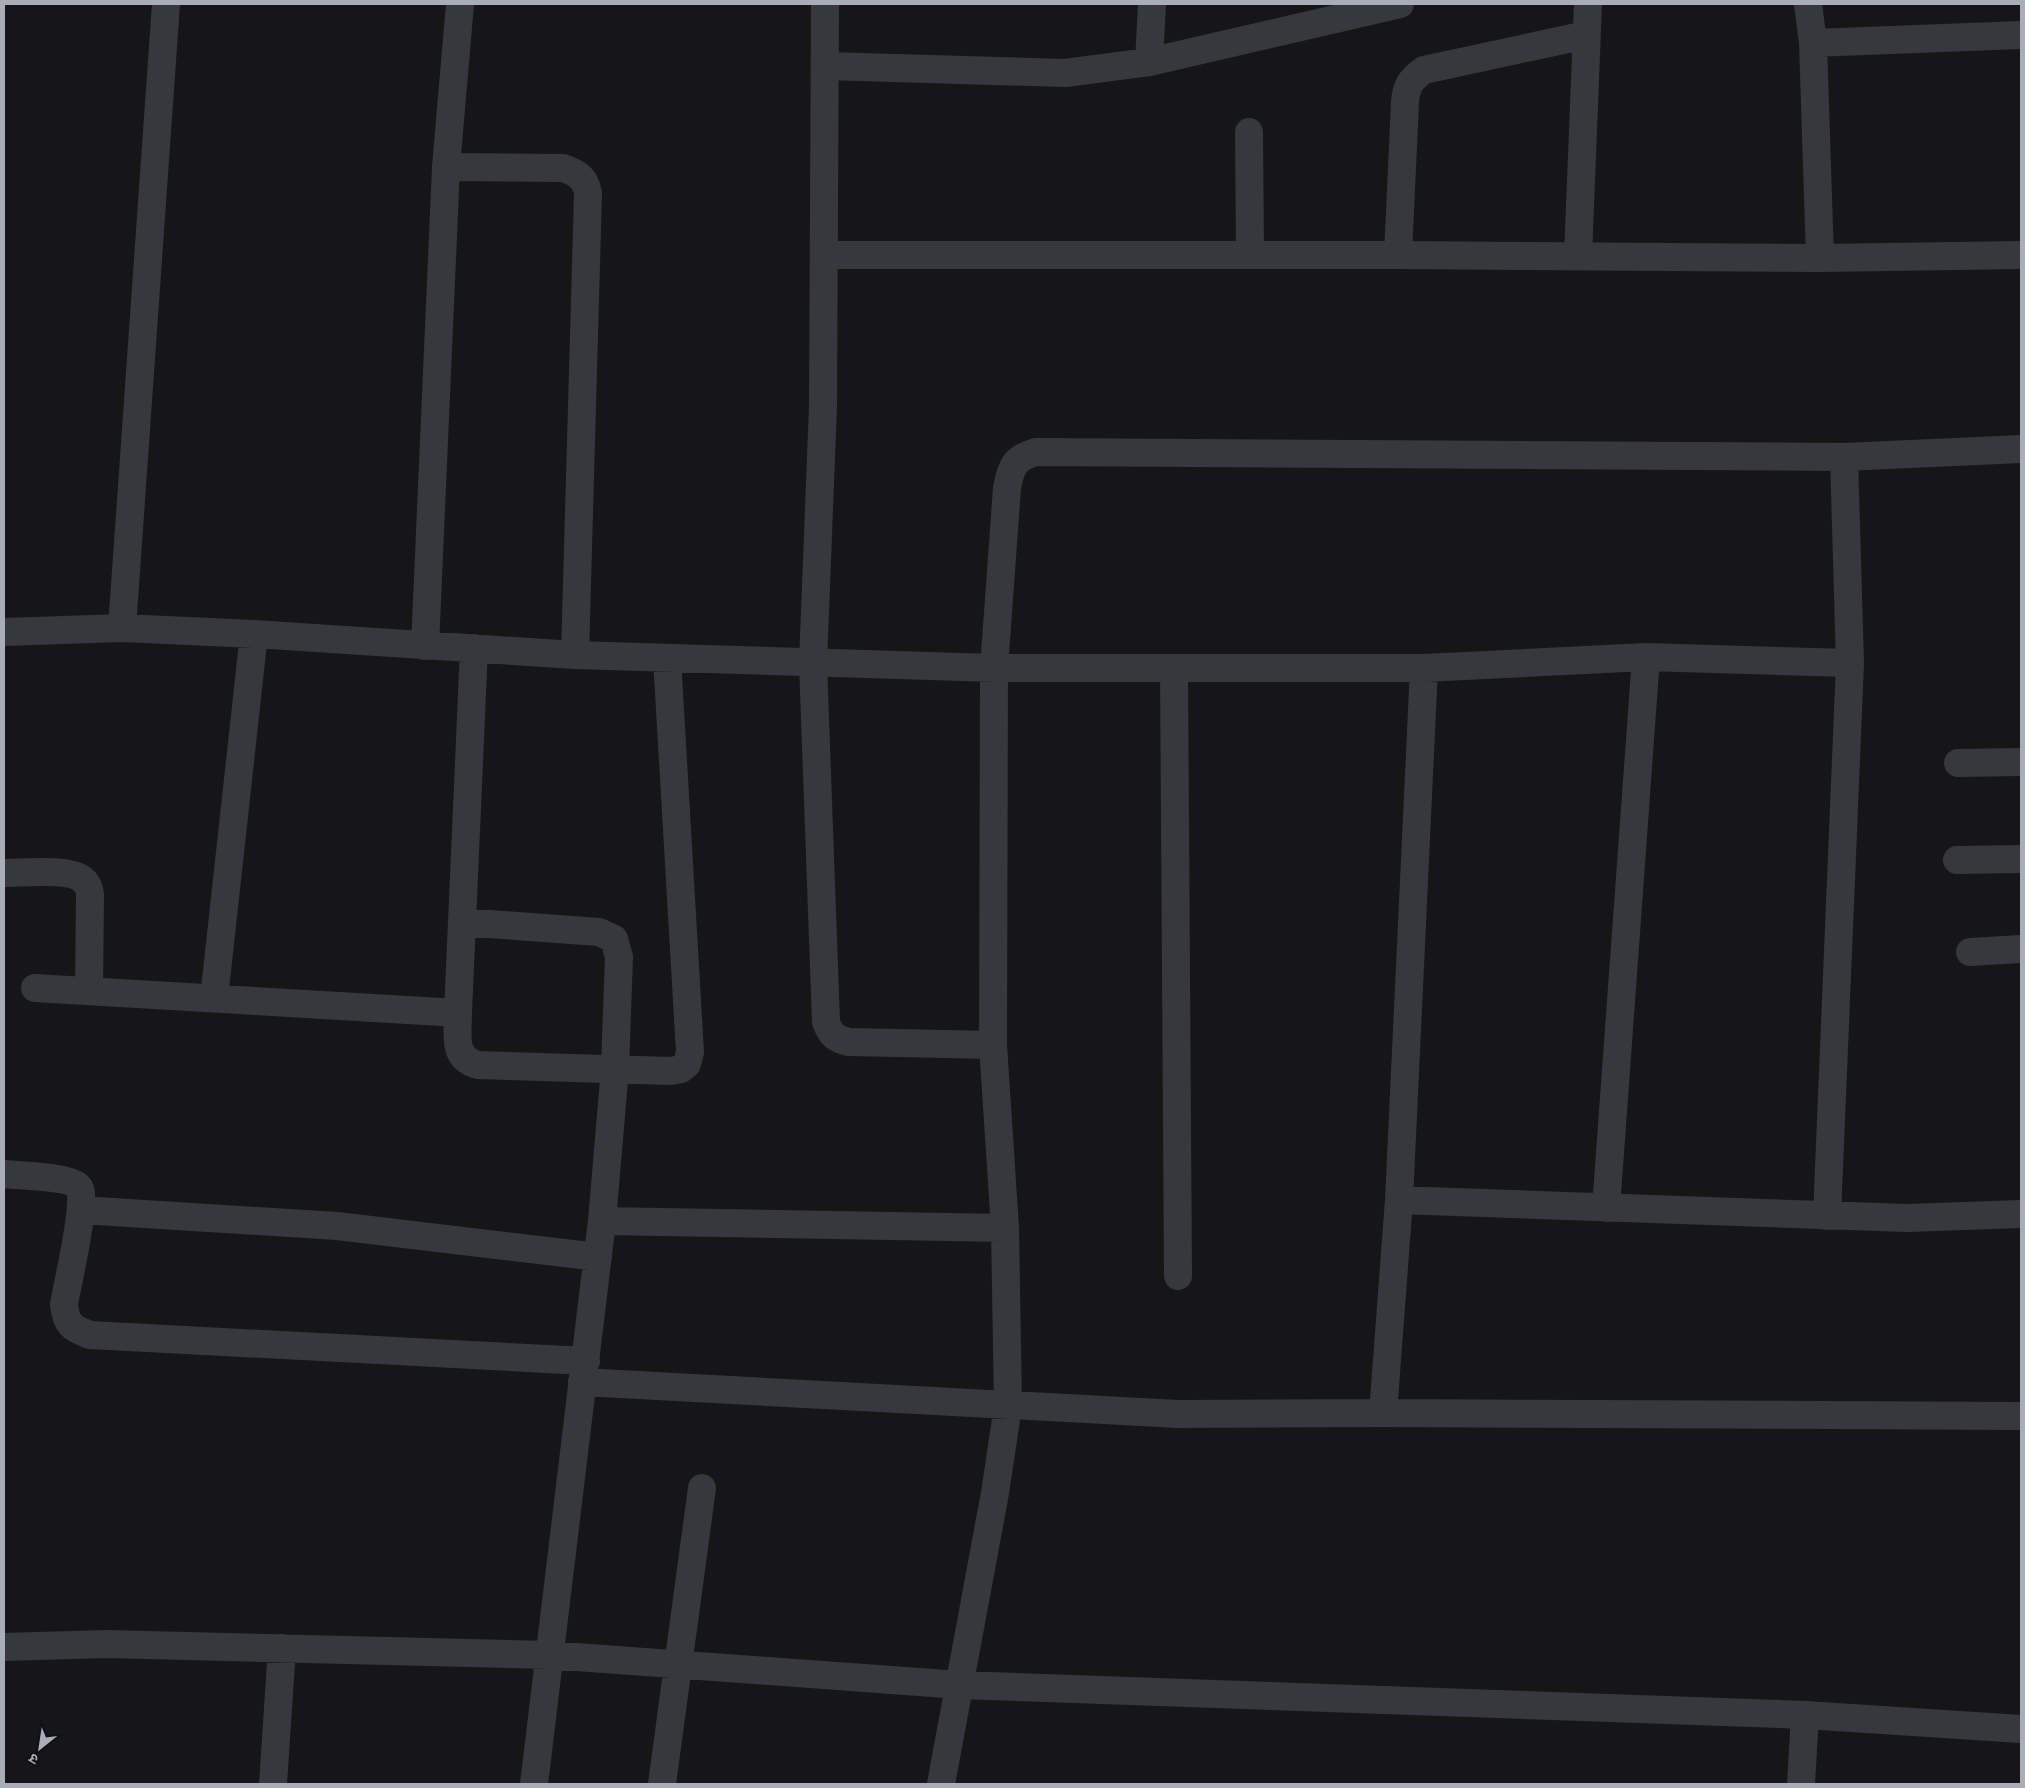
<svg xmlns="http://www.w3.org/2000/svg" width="2025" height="1788" font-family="'Golos Text','Noto Sans Devanagari',sans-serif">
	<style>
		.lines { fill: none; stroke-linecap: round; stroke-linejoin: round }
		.minor { stroke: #37383d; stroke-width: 28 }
	</style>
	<rect width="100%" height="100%" fill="#161618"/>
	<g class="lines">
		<path class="minor" d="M825 4 823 406 813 663 826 1022C831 1035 835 1039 849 1042L993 1045
			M1808 4 1813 43 1820 258
			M1813 43 2021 35
			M1149 62 1152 4
			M825 66 1065 73 1149 62 1400 4
			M1249 132 1250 255
			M446 167 563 168C577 173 585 177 588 193L575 655
			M825 255H1398L1820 258 2021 255
			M1398 255 1405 102C1406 86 1411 79 1424 70L1586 35
			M1578 256 1588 4
			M122 628 166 4
			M4 632 122 628 254 634 575 655 994 668H1424L1646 657 1850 663 1844 457 2021 449
			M425 646 446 167 460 4
			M474 648 458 1013C458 1035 452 1058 478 1065L671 1071 681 1069 687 1064 690 1052 667 658
			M1174 669 1178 1276
			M1958 763 2021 762
			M1957 860 2021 859
			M4 873C21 873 71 868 83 880 88 884 89 888 90 894L89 991
			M462 922 599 932 614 939 619 957 615 1068 602 1221 534 1784
			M1970 952 2021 949
			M35 988 458 1013
			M214 998 254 634
			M4 1174C19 1176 70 1176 79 1187 88 1196 67 1287 64 1304 66 1324 71 1328 90 1335L586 1361
			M1399 1200 1907 1218 2021 1214
			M1606 1208 1646 657
			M81 1210 337 1226 598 1257
			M1827 1216 1850 663
			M602 1221 1005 1228
			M582 1382 1178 1414 1383 1413 2021 1416
			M1383 1413 1399 1200 1424 668
			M4 1647 107 1644 549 1655 960 1685 1805 1715 2021 1729
			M273 1784 282 1648
			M662 1784 702 1488
			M941 1784 995 1493 1008 1406 1005 1228 993 1045 994 668 1007 488C1011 467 1014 458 1036 452L1844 457
			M1801 1784 1805 1715"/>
	</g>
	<rect width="2025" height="1788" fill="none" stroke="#a8adb8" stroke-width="10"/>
	<g transform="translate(40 1748) rotate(210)" stroke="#111113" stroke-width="4" paint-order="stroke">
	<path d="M0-4L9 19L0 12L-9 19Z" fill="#a8adb8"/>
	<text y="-8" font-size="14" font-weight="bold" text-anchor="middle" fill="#a8adb8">उ</text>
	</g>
</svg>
